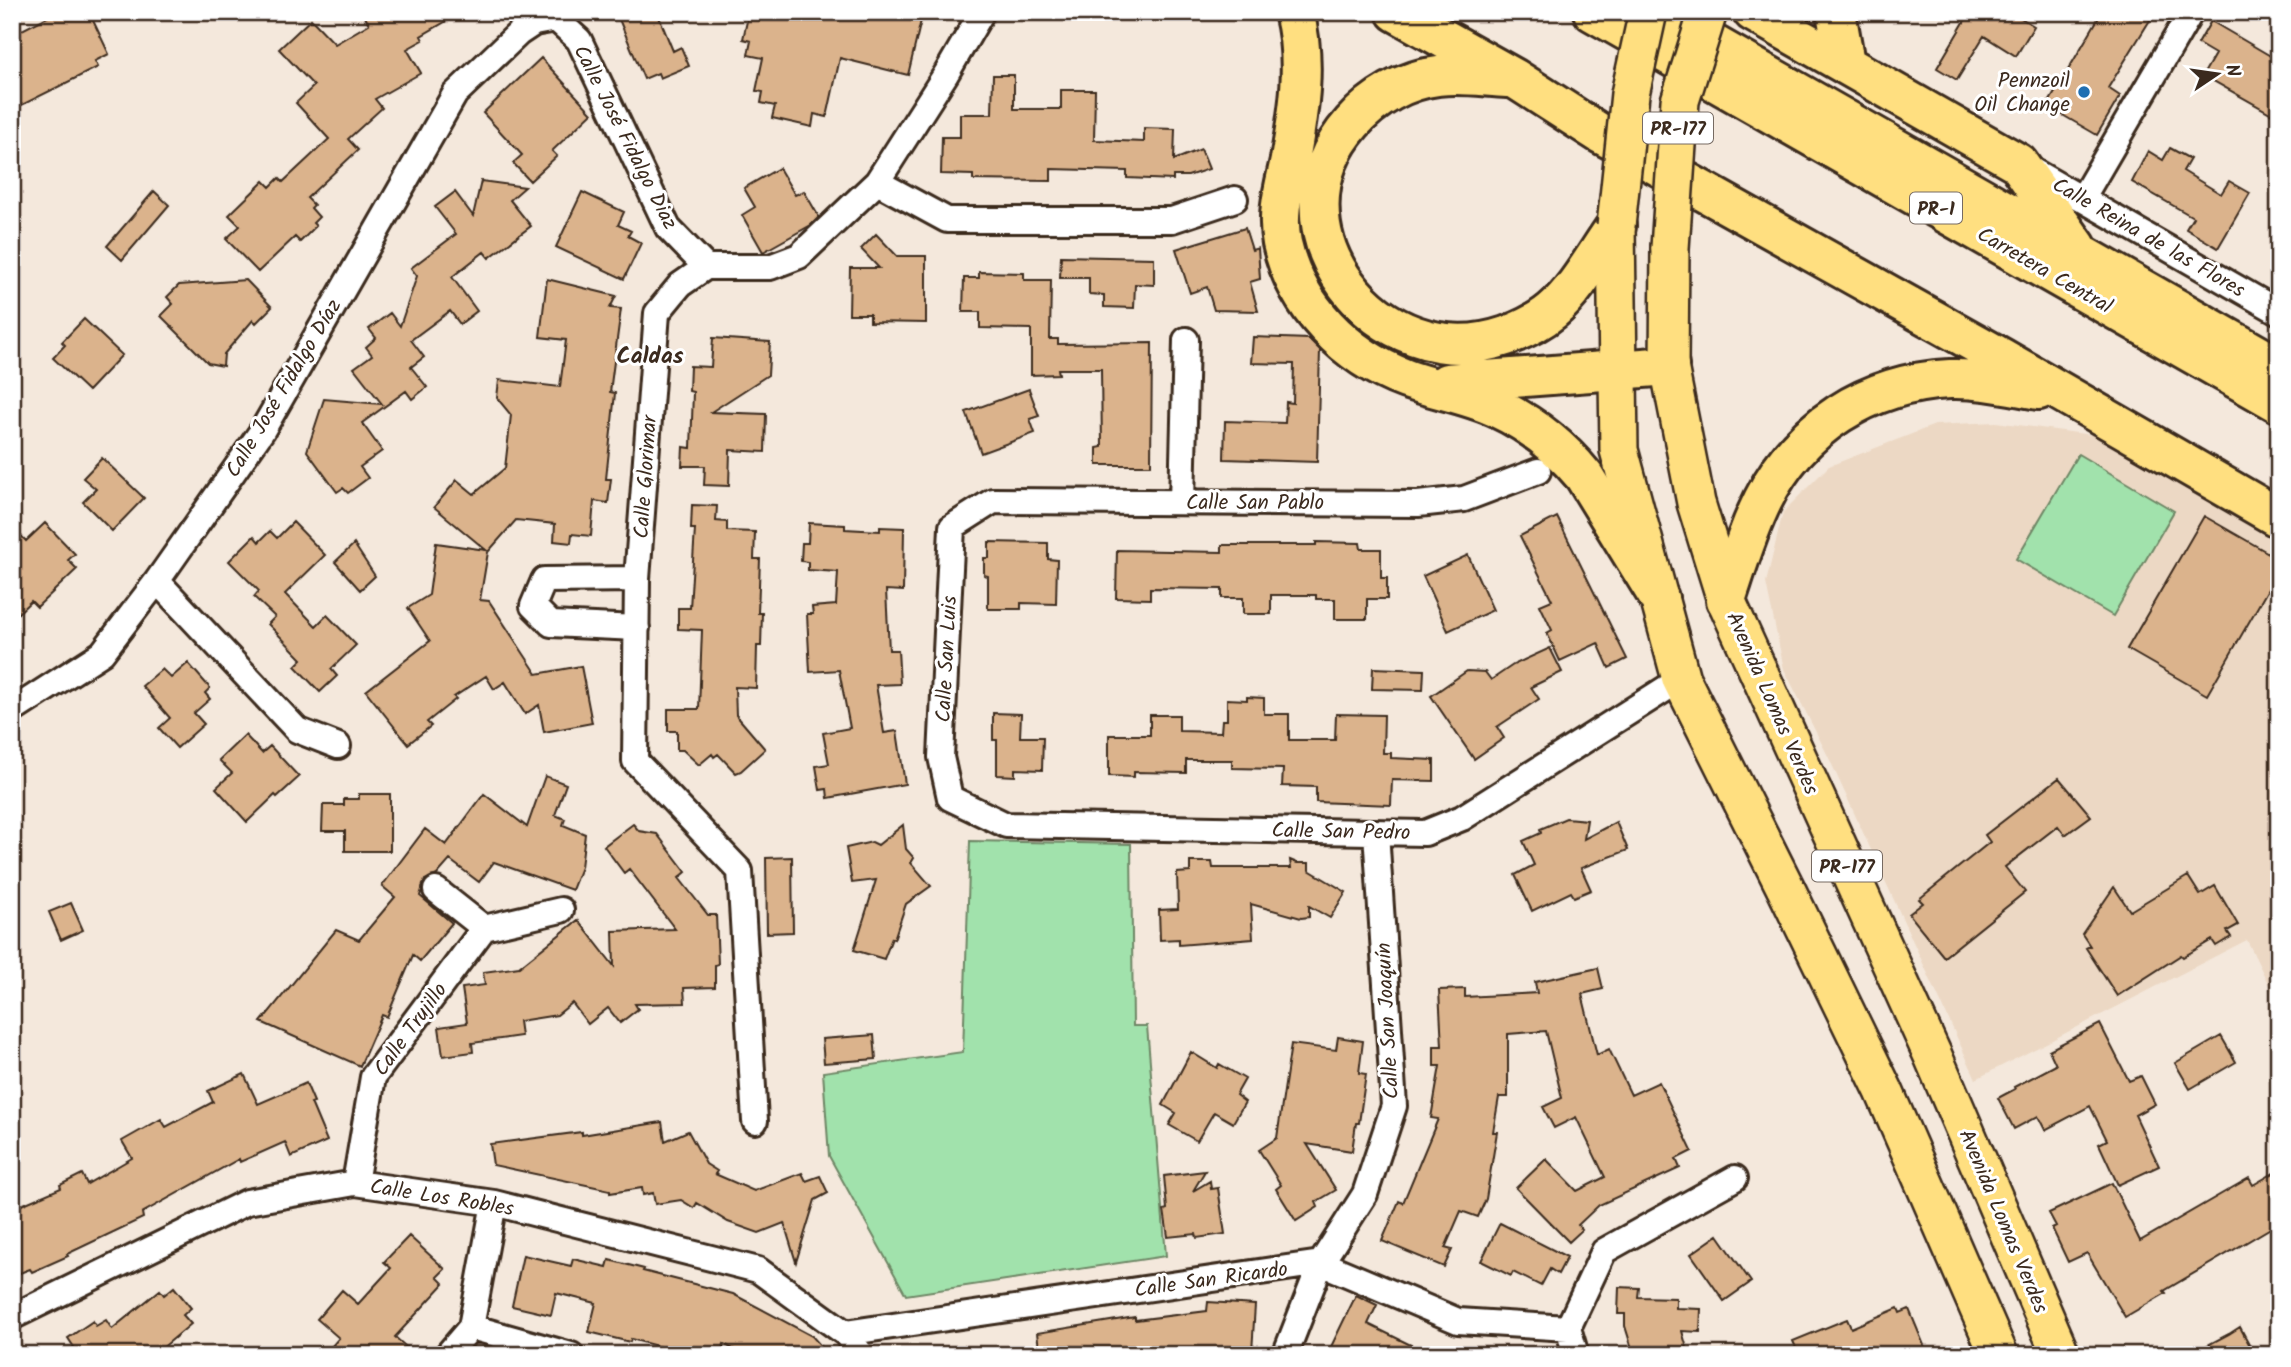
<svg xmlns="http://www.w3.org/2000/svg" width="2291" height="1367" font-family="Kalam,sans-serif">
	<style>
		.built { fill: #ecd8c4 }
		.green { fill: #a1e2ac; stroke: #6e8665; stroke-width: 2 }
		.building { fill: #dbb38c; stroke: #3b2a1e; stroke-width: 2 }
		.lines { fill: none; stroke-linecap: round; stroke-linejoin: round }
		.minor-casing { stroke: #3b2a1e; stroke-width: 30 }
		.primary-casing { stroke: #3b2a1e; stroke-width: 42 }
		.motorway-casing { stroke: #3b2a1e; stroke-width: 44 }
		.minor { stroke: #fff; stroke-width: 24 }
		.primary { stroke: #ffdf80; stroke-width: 37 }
		.motorway { stroke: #ffdf80; stroke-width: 38 }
		.primary-bridge-casing { stroke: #3b2a1e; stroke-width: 42; stroke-linecap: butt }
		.primary-bridge { stroke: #ffdf80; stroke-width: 37 }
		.poi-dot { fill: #1f6fb2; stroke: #fff; stroke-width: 2.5 }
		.labels { text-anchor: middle; stroke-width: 6; stroke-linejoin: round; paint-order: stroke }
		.shield { fill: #fff; stroke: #766a62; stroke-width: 2 }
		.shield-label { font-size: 19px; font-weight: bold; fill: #3b2a1e }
		.poi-label { font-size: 21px; fill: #3b2a1e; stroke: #fff; text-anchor: end }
		.street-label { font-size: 21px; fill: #3b2a1e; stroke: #fff }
		.neighbourhood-label { font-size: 23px; font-weight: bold; fill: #3b2a1e; stroke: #fff }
	</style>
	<rect width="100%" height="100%" fill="#f4e8dc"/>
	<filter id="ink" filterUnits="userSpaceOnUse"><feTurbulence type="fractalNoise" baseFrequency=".0143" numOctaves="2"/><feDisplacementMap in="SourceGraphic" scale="14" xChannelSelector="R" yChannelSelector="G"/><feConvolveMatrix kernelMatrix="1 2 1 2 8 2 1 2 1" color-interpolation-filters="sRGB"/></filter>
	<g filter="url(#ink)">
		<path class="built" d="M1996 422 2092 435 2279 540V1006L2247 940 1976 1079 1828 756 1784 669 1766 583 1783 512 1829 466 1935 425Z"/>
		<path class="green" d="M2078 454 2174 511 2113 616 2016 559Z
			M970 841 1131 844 1133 1026H1147L1166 1256 906 1295 829 1156 823 1072 963 1052Z"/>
		<path class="building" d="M57 12H89L109 54 95 61 98 67 12 110V35Z
			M362 12H462L421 36 423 40 407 49 421 73 375 99 382 108 348 139 358 150 307 198 314 205 311 208 319 217 313 223 316 226 300 242 295 237 258 272 226 239 240 226 229 215 264 181 270 187 279 178 283 182 329 139 296 103 314 86 279 49 311 19 335 44 369 24Z
			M616 12H657L673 51 681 47 689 66 660 78 658 73 644 79Z
			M749 12H923L908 75 840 58 827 117 814 114 812 127 772 118 775 106 761 103 763 92 756 91 763 58 748 55 751 41 743 39Z
			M1970 12H2011L2034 26 2016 56 1984 36 1957 80 1937 68Z
			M2102 12H2155L2108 88 2120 96 2097 135 2047 106Z
			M2211 21 2279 61V118L2203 75 2215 54 2198 44Z
			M541 58 592 113 552 151 557 156 530 181 513 163 522 155 483 113Z
			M993 75H1014V109H1061V90H1095L1094 140 1144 142V128L1175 129 1174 160 1201 149 1209 169 1188 176H1173V180L1127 178V171L1051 169V181L973 180V175L941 174 942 137H960V114H992Z
			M2170 148 2190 159 2183 171 2221 194 2229 181 2250 193 2218 248 2186 229 2193 217 2132 182 2148 151 2163 160Z
			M779 168 795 195 804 191 819 217 811 225 763 252 742 215 755 207 744 188Z
			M481 181 525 187 510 200 531 226 489 258 484 252 452 277 477 311 460 324 450 311 411 340 424 357 411 367 427 387 412 399 406 391 362 423 382 451 360 467 368 478 348 493 343 488 337 492 307 451 324 399 382 404 354 368 372 355 366 347 376 338 369 329 390 313 400 326 417 276 411 268 456 234 435 207 455 192 473 216Z
			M154 191 169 205 122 260 107 246Z
			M582 192 624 212 618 225 631 231 628 236 641 243 624 279 556 247Z
			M1245 228 1252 250 1258 248 1260 279 1250 282 1258 311 1214 310 1207 287 1190 293 1176 249Z
			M876 234 897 256H926V323L870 322V314H849L850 268H879L861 249Z
			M1061 256 1154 258V285L1135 284 1134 308 1104 307V295L1089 294V278H1060Z
			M979 272 1024 273V280H1051L1050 339H1058V344L1152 343 1151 465H1097V448L1102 447 1101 369H1058L1059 374 1031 375V329L980 328V312H963L964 278H979Z
			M547 279 616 296 610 308 621 309 610 392 615 393 606 479H611L608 503 594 501 591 536 572 534 571 543 554 541 555 524 516 520 488 552 480 600 489 601 537 674 581 666 592 723 544 732 539 705 525 714 505 682 494 689 486 676 454 697 456 699 427 722 431 726 408 744 366 691 430 641 408 608 429 595 436 543 486 550 434 507 457 480 474 494 505 468 511 415 497 398 499 380 560 387 566 340 540 337Z
			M246 280 272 307 256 323 253 320 224 354 223 366 208 363 161 316 173 304 167 297 179 285Z
			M84 319 122 355 88 391 53 358 65 345 62 342Z
			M1253 337 1309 339 1320 350 1317 462 1224 459 1225 421 1285 423 1286 402 1293 403 1294 364 1251 363Z
			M713 338 770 342 768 375 711 412 766 414 765 452 730 450 729 486 704 485 705 466H682L683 447 691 448 693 392 689 391 690 366 711 367Z
			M1029 389 1039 416 1030 419 1035 433 981 453 966 412Z
			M102 458 144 498 112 531 83 502 96 489 83 478Z
			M692 505 717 506 716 521 727 522V531L755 532 754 559H760L758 613H762L761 646H757L756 688 735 687 736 715 765 749 741 771 736 773 718 754 714 757 712 754 699 765 683 750H677V731H668V709H699L702 630 678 629V608H690L695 529H691Z
			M2204 516 2279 559V570L2207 695 2127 649Z
			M1557 517 1627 659 1609 668 1598 643 1560 661 1547 633 1552 630 1540 605 1552 600 1520 536Z
			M293 522 325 555 285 594 316 626 327 615 356 645 331 669 337 676 320 692 295 666 302 659 268 624 275 617 254 597 259 591 229 561 254 536 259 542 270 531 277 538Z
			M45 523 75 554 68 560 77 569 37 607 31 601 12 619V526L26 541Z
			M809 523 845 525V529L880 531V527L904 528 903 591 886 590 889 650H898L900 684 876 685 884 733 897 731 905 784 828 798 827 789 820 790 816 766 829 764 823 733 850 728 839 670 810 672 807 614H813L812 607 836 605 838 572 808 570V562L801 561 802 543H808Z
			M989 542 1048 543V559L1057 560 1056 604 1021 603V609H988V576L984 575V558H989Z
			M1316 542 1360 543 1361 549H1381V578H1387V599H1367V619H1335V599H1316V595H1271V614H1243V598H1222V589L1150 588V599L1116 598 1117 550 1222 552V545H1316Z
			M354 544 375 576 360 590 335 562Z
			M1468 555 1493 610 1448 631 1423 576Z
			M1550 648 1562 672 1531 687 1539 699 1497 727 1504 738 1474 759 1431 696 1467 671 1485 672 1491 680 1513 665Z
			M188 663 210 688 205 693 210 699 194 713 204 724 177 748 159 728 170 718 142 686 162 669 171 678Z
			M1373 668 1424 670 1423 690 1372 689Z
			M1247 697 1264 698V714H1289V740H1335L1336 714 1384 715 1383 753H1391V758L1434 760V781L1392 780 1391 805 1316 802V787L1282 786 1283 769 1232 768V760H1186V773L1134 772V777L1109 776V735H1150V715H1179V731L1221 732 1222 720H1227V699L1247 700Z
			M993 713 1021 714 1020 737H1043L1042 770 1015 769V776L997 775V740H993Z
			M245 735 262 753 270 746 299 777 277 797 275 795 247 822 216 788 232 773 219 760Z
			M545 776 566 784 555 815 565 819 563 825 585 834 581 867 572 890 494 862 479 882 450 860 437 875 425 880 420 896 452 923 420 961 413 955 387 1017 382 1015 360 1066 261 1022 336 930 359 940 395 897 382 886 425 829 446 845 484 794 527 827Z
			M2059 778 2091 816 2065 835 2058 826 2005 867 2025 892 1944 957 1909 914 1923 903 1919 899 1990 842 1985 835Z
			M359 794H390V851H345V831H322L323 805H344V799H359Z
			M1566 818 1587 820 1584 839 1616 822 1628 850 1581 868 1591 890 1574 897 1571 892 1532 911 1515 875 1534 865 1523 841 1541 833 1540 829Z
			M633 824 639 831 657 834 686 872 679 878 708 915H716L718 964 715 965V987L684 988 685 1003 635 1004 638 1009 620 1023 608 1008 588 1024 572 1003 557 1015 519 1021 521 1036 472 1043 473 1052 443 1056 439 1027 467 1023 462 988 485 985 483 972 519 967 578 920 614 966 613 931 675 929 629 869 624 873 604 846Z
			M903 825 906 849 914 858 911 863 931 886 906 904 894 939 892 938 884 959 854 950 876 880 852 883 846 848 872 842 878 845Z
			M792 857 793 932 767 933 766 858Z
			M1290 860 1297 863H1309V870L1346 892 1330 918 1309 906V917L1301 918 1251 904 1253 939 1179 945V939L1160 940 1159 910 1178 909 1177 873 1190 872V862H1212L1213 868H1291Z
			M2188 876 2200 895 2215 886 2238 925 2227 931 2231 937 2216 946 2212 940 2183 957 2181 955 2117 996 2086 948 2090 946 2082 934 2114 887 2130 911Z
			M71 903 83 930 61 940 49 912Z
			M1598 968 1603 989 1582 994 1597 1055 1609 1049 1631 1095 1659 1082 1692 1151 1676 1159 1680 1168 1599 1205 1578 1225 1582 1230 1569 1242 1516 1188 1546 1159 1577 1191 1605 1177 1576 1117 1554 1128 1543 1107 1562 1098 1546 1031 1508 1034V1097H1499L1493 1132H1497L1486 1199 1478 1217 1461 1211 1445 1248 1452 1250 1444 1267 1382 1241 1399 1201 1403 1203 1438 1119 1431 1118 1440 1066H1434V1046H1442L1439 990 1465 989V997L1537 993 1535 982Z
			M2100 1024 2129 1081 2141 1076 2155 1104 2135 1115 2159 1166 2118 1185 2099 1144 2107 1140 2090 1106 2045 1130 2038 1116 2014 1129 1998 1098 2015 1089 2014 1087 2056 1065 2049 1050Z
			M874 1035 876 1059 824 1063 822 1039Z
			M2221 1036 2236 1062 2190 1089 2175 1063Z
			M1338 1037 1363 1041 1359 1073 1366 1074 1359 1123H1356L1352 1151 1307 1144 1336 1190 1316 1202 1318 1207 1296 1221 1276 1189 1281 1185 1259 1150 1277 1138 1291 1044 1336 1050Z
			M1191 1052 1217 1068 1219 1064 1245 1079 1236 1095 1245 1102 1233 1123 1214 1112 1197 1141 1169 1125 1176 1113 1163 1105Z
			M244 1074 258 1104 306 1083 314 1102 311 1103 327 1141 291 1157 285 1142 240 1162 239 1159 142 1213 143 1218 67 1254 68 1256 32 1272 30 1269 12 1276V1209L61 1188 60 1185 82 1174 87 1184 132 1158 122 1141 161 1119 166 1127 213 1102 208 1091Z
			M662 1122 665 1141 688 1131 706 1164 717 1171 715 1174 754 1191 802 1173 806 1181 820 1176 828 1193 815 1200 796 1262 784 1223 759 1233 728 1222 697 1203 694 1208 681 1200 655 1204 653 1193 643 1195 642 1188 610 1193V1190L493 1165 490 1144 582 1132V1135Z
			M2279 1170V1223L2164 1291 2166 1293 2125 1317 2087 1253 2068 1262 2052 1228 2056 1226 2049 1213 2112 1183 2140 1241 2249 1178 2253 1185Z
			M1205 1171 1193 1191 1210 1181 1211 1189 1218 1188 1225 1234 1197 1238 1196 1234 1168 1237 1164 1210 1167 1209 1164 1176Z
			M1500 1223 1567 1257 1558 1274 1550 1269 1541 1286 1513 1272 1511 1276 1481 1261Z
			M1718 1235 1751 1282 1724 1301 1691 1254Z
			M409 1236 445 1269 437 1277 444 1284 395 1337 415 1355H324L339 1338 317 1319 342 1290 358 1304 391 1268 384 1262Z
			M523 1255 571 1266 573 1259 607 1267 609 1260 644 1269 643 1271 733 1294 812 1336 829 1355H744L724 1344 721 1355H690L631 1339 630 1342 589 1332 596 1303 556 1293 551 1315 512 1306Z
			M174 1287 191 1308 183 1315 191 1324 154 1355H79L68 1338 93 1321 96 1326 106 1320 112 1329 160 1290 164 1295Z
			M1619 1287 1639 1288 1638 1297 1676 1298V1308L1701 1309 1700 1332 1682 1331 1689 1355H1634L1625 1326V1314H1618Z
			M1356 1295 1377 1305 1368 1324 1431 1355H1327Z
			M1208 1302 1255 1305 1252 1352 1242 1351V1355H1040L1037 1333 1135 1317V1320L1207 1311Z
			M1898 1308 1900 1313 1909 1309 1928 1355H1799L1793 1341 1847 1319 1851 1328Z
			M2240 1327 2255 1355H2189L2229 1334Z"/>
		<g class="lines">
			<defs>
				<path id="minor" d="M2028 168 2279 312
					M877 182 947 220H1172L1235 199
					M2083 197 2191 12
					M706 267 680 285 657 313 637 579 635 761 740 871 755 1121
					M1538 471 1464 499 1418 504 993 501 952 527 941 757 950 798 1006 825 1425 833 1462 818 1681 679
					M1182 502 1186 340
					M157 581 297 730 338 746
					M637 628 551 624 533 606 544 580 637 579
					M12 711 102 653 157 581 262 431 455 94 519 33 534 23 556 19 579 40 668 228 706 267H770L799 256 877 182 946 74 982 12
					M436 890 484 928 561 910
					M355 1183 373 1077 484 928
					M12 1317 247 1202 355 1183 494 1203 758 1270 845 1333 862 1355
					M471 1327 571 1355
					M845 1333 1321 1263 1458 1321 1568 1328
					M447 1355 471 1327 494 1203
					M1285 1355 1321 1263 1365 1194 1394 1106 1376 832
					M1576 1355 1568 1328 1604 1251 1735 1178"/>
				<path id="primary" d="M1616 226 1619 450 1681 679 1786 889 1884 1091 1999 1355
					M1670 248 1669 366 1696 503 1726 600 1933 1056 2061 1355"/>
				<path id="motorway" d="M1294 12C1307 62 1299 110 1290 160 1284 188 1276 214 1282 243 1296 307 1347 357 1406 379 1436 390 1468 394 1497 408 1532 424 1560 447 1584 476L1659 598
					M1396 12 1514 78 1601 134 2002 358 2279 518
					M1593 12 2279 403
					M1657 12 2279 367
					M1753 12 2018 163 2077 247
					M1836 12 1845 63
					M1507 78C1485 77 1460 73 1438 76 1404 80 1374 98 1352 123 1261 226 1377 380 1506 336 1522 330 1539 322 1552 311 1577 290 1597 252 1616 226
					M1447 383 1669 366
					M1726 600C1737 567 1747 532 1763 500 1799 427 1868 383 1950 379 1980 378 2010 385 2039 390"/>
			</defs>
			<use href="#minor" class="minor-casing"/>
			<use href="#primary" class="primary-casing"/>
			<use href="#motorway" class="motorway-casing"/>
			<use href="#minor" class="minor"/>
			<use href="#primary" class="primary"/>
			<use href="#motorway" class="motorway"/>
			<defs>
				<path id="primary-bridge" d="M1616 226 1630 94 1648 12
					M1670 248 1680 101 1708 12"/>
			</defs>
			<use href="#primary-bridge" class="primary-bridge-casing"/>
			<use href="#primary-bridge" class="primary-bridge"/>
		</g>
	</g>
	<circle class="poi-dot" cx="2084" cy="92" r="7"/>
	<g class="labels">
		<g class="shield">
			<rect x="1643" y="112.5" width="70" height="31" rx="5"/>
			<rect x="1910" y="192.5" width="52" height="31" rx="5"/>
			<rect x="1812" y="850.5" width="70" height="31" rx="5"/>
		</g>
		<g class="shield-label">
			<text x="1678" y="135">PR-177</text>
			<text x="1936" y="215">PR-1</text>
			<text x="1847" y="873">PR-177</text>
		</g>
		<g class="poi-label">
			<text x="2070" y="87">Pennzoil<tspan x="2070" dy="24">Oil Change</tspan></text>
		</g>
		<g class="street-label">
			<text transform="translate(626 137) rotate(63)" y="7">Calle José Fidalgo Diaz</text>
			<text transform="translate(2149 237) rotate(30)" y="7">Calle Reina de las Flores</text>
			<text transform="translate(2045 270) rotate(30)" y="7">Carretera Central</text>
			<text transform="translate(283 388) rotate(-59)" y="7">Calle José Fidalgo Díaz</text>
			<text transform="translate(645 477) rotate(-86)" y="7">Calle Glorimar</text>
			<text x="1255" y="509">Calle San Pablo</text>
			<text transform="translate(946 659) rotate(-87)" y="7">Calle San Luis</text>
			<text transform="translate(1773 703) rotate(66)" y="7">Avenida Lomas Verdes</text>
			<text transform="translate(1341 831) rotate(1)" y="7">Calle San Pedro</text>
			<text transform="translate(1387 1021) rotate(-93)" y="7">Calle San Joaquín</text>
			<text transform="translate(410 1029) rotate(-54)" y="7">Calle Trujillo</text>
			<text transform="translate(442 1197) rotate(9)" y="7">Calle Los Robles</text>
			<text transform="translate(2004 1221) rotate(67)" y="7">Avenida Lomas Verdes</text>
			<text transform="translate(1211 1279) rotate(-8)" y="7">Calle San Ricardo</text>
		</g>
		<g class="neighbourhood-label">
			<text x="650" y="363">Caldas</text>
		</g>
	</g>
	<rect width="2291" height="1367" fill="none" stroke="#fff" stroke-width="42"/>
	<rect x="21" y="21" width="2249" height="1325" fill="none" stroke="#3b2a1e" stroke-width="2.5" filter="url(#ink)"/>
	<g transform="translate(2217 74) rotate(77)" stroke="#ffffff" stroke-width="5" paint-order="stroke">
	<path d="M0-5L12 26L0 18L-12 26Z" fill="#3b2a1e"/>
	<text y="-10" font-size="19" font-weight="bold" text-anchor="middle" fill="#3b2a1e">N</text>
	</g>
</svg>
